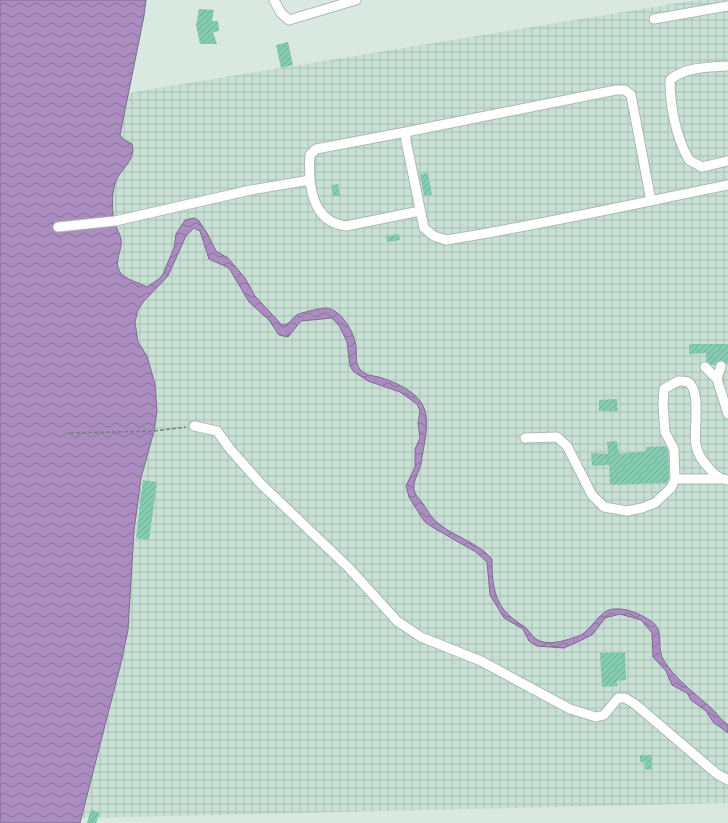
<svg xmlns="http://www.w3.org/2000/svg" width="728" height="823" font-family="'Libre Baskerville',serif">
	<style>
		.industrial { fill: url(#industrial-grid) }
		.water { fill: url(#water-waves); stroke: #7f6b90 }
		.building { fill: url(#building-hatch) }
		.lines { fill: none; stroke-linecap: round; stroke-linejoin: round }
		.minor-casing { stroke: #abbab4; stroke-width: 11 }
		.path { stroke: #78837e; stroke-width: 1.5; stroke-dasharray: 4 2; stroke-linecap: butt }
		.minor { stroke: #fff; stroke-width: 9 }
	</style>
	<defs>
		<pattern id="industrial-grid" width="8" height="8" patternUnits="userSpaceOnUse"><rect width="8" height="8" fill="#c8e0d5"/><path d="M0 4h8M4 0v8" fill="none" stroke="#abc0b6"/></pattern>
		<pattern id="water-waves" width="16" height="10" patternUnits="userSpaceOnUse"><rect width="16" height="10" fill="#ab8cc1"/><path d="M0 5q4-4 8 0t8 0" fill="none" stroke="#8a729c"/></pattern>
		<pattern id="building-hatch" width="6" height="6" patternUnits="userSpaceOnUse"><rect width="6" height="6" fill="#84ccb1"/><path d="M-1 1l2-2M0 6l6-6M5 7l2-2" fill="none" stroke="#71af98"/></pattern>
	</defs>
	<rect width="100%" height="100%" fill="#d9e9e2"/>
	<path class="industrial" d="M697 0H728V803L81 818 122 659 128 630 134 531 141 478 154 431 157 411 155 384 147 356 138 342 135 322 138 310 152 292 147 286 128 279 120 273 118 266 112 204 114 185 120 172 131 160 129 141 123 139 120 135 128 93Z"/>
	<path class="water" d="M0 0H146L144 16 120 135 123 139 132 144C137 161 119 169 115 184 111 197 112 212 115 224 117 229 120 234 121 239 123 250 113 261 120 272 125 280 139 282 147 287L160 278 163 274 174 248 176 234 185 220 194 218 199 221 207 233 216 251 228 258 245 278 255 296 282 325C291 325 292 316 299 314 304 312 321 308 326 308 341 309 355 333 356 347 357 356 354 365 363 372 368 376 376 376 382 378 400 384 424 395 426 416 428 432 423 448 421 464 419 473 411 483 415 493 417 497 421 501 424 505 428 512 432 518 439 524 455 537 477 542 492 559 492 580 493 602 511 617 515 621 521 624 526 628 529 631 532 636 536 639 549 647 566 640 579 636 592 630 600 609 614 609 628 608 640 614 651 621 665 630 656 645 663 659 675 679 692 691 709 706 716 712 721 720 728 725V733L713 722 706 711 691 700 687 693 672 685 666 671 653 657 652 633 641 620 620 614 605 618 593 634 586 638 564 648 537 646 529 641 523 629 504 618 490 595 487 562 476 552 432 527 424 521 417 510 409 497 406 486 415 467V449L420 438 418 423 420 411 417 404 400 392 368 381 353 371 350 366 347 342 340 327 332 318 301 321 288 337 279 335 269 320 249 302 229 268 209 259 200 231 194 228 186 236 168 276 144 301 138 310 135 322 138 342 147 356 155 384 157 411 154 431 141 478 134 531 128 630 122 659 80 823H0Z"/>
	<path class="building" d="M199 9 214 10 212 21H218L219 31 213 32 217 44H200L196 25Z
		M288 42 293 65 281 68 276 45Z
		M428 173 432 195 424 196 420 174Z
		M338 184 340 196H333L331 185Z
		M399 234 400 240 387 242 386 236Z
		M689 344H728V364L720 360 715 365H712L706 361V353L689 354Z
		M617 399 618 411H599V400Z
		M617 441 619 454 646 451V447L666 446 668 451 669 478 667 483 610 485 609 465 592 466 591 453 608 454 607 442Z
		M143 480 157 482 149 540 136 538Z
		M625 652 626 680 617 681V686L602 687 600 653Z
		M640 755H652V770L645 769V762H640Z
		M91 809 100 813 96 823H87Z"/>
	<g class="lines">
		<defs>
			<path id="minor" d="M274 0 281 13 289 20 356 0
				M654 19 728 6
				M728 66C710 67 684 67 670 80 670 107 676 137 689 160L702 167 728 161
				M406 132 316 149 310 155C308 183 311 222 346 226L420 211
				M651 201 631 95 625 90H616L406 132V141L424 228 434 236 446 240C540 225 634 204 728 185
				M58 227 115 221 251 190 310 180
				M721 366 717 379 728 414
				M705 367 717 379
				M194 426 217 431 230 449 261 484 349 568 397 621 421 637 481 661 570 709 596 717 604 715 618 698H625L635 704 717 774 728 780
				M525 438 557 437 567 446 592 495 604 507 627 511 642 508 655 503 671 488 675 479 674 449 665 432 663 404 664 389 678 381C681 381 685 381 688 382 702 391 693 432 696 445 698 455 702 460 708 467 713 474 719 479 728 480
				M675 479H720"/>
		</defs>
		<use href="#minor" class="minor-casing"/>
		<path class="path" d="M70 433 154 431 186 427"/>
		<use href="#minor" class="minor"/>
	</g>
</svg>
